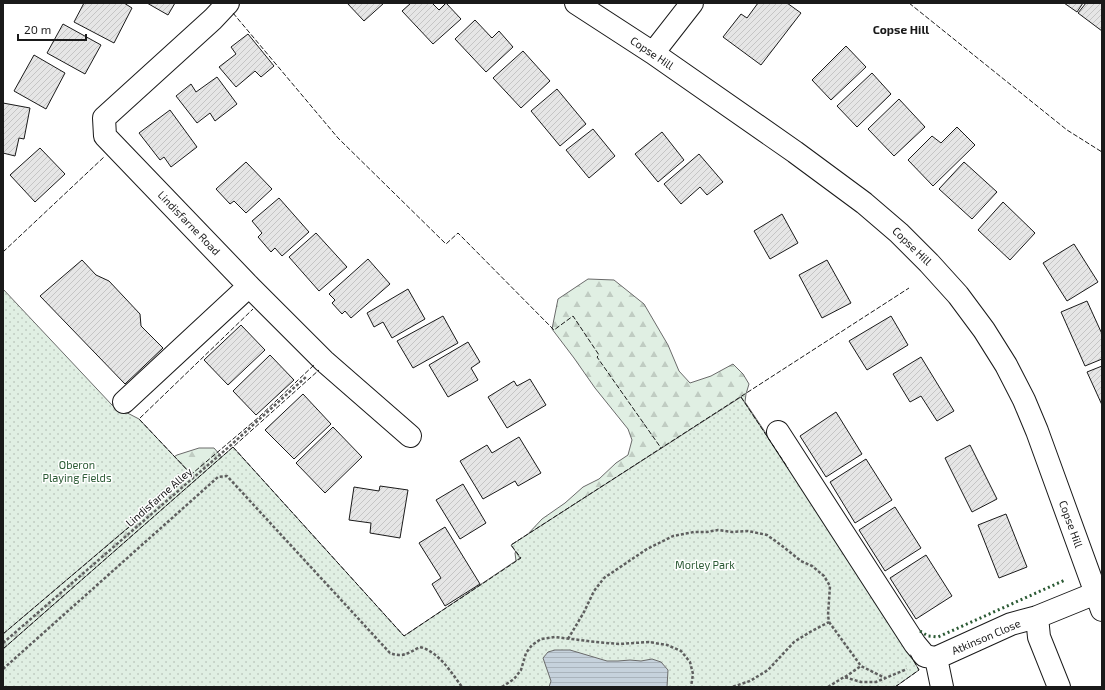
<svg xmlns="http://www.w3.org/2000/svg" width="1105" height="690" font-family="'Exo 2',sans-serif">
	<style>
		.forest { fill: url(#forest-firs); stroke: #6a6a6a }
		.park { fill: url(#park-dots); stroke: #6a6a6a }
		.water { fill: url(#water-rules); stroke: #6a6a6a }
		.building { fill: url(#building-hatch); stroke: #1a1a1a }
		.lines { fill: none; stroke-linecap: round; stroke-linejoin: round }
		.minor-casing { stroke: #1a1a1a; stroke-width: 24 }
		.path { stroke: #5f5f5f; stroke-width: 2.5; stroke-dasharray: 3 2; stroke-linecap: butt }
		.minor { stroke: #fff; stroke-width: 22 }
		.hedge { stroke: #2b5a34; stroke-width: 3; stroke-dasharray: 2 3; stroke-linecap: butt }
		.fence { stroke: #1a1a1a; stroke-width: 1; stroke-dasharray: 5 2; stroke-linecap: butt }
		.labels { text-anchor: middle; stroke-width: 3; stroke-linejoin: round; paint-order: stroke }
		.street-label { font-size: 11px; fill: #1a1a1a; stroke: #fff }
		.park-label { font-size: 11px; fill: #2b5a34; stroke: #fff }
		.neighbourhood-label { font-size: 12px; font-weight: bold; fill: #1a1a1a; stroke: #fff }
	</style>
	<defs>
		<pattern id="forest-firs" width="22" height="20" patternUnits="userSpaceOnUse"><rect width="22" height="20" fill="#e0efe3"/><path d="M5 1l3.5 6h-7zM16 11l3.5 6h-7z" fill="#c0ccc2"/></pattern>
		<pattern id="park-dots" width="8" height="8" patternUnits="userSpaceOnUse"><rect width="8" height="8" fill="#e0efe3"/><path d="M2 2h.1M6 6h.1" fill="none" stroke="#c0ccc2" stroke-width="1.8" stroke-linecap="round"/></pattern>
		<pattern id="water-rules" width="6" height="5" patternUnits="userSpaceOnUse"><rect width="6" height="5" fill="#c6d2dc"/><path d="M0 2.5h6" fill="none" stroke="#aab4bc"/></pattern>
		<pattern id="building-hatch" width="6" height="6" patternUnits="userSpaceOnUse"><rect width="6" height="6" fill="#e6e6e6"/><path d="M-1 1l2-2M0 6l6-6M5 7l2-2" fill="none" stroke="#c5c5c5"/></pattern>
	</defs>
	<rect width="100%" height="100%" fill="#fff"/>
	<path class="forest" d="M588 279 614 280 644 304 668 345 679 371 690 383 711 376 733 364 743 374 749 384 746 394 745 402 810 499 517 569 515 553 527 535 542 519 565 503 583 487 599 479 616 463 628 455 632 440 628 429 595 388 574 358 552 329 558 299Z
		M199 448H214L221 456V469L3 663V613L140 478 177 455Z"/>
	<path class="park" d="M3 289 112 405 139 419 191 474 3 634Z
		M741 397 908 648 912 658 919 670 895 687H3V649L233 447 404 636 520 558 511 545Z"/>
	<path class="water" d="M555 650H570L607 661H618L630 660 641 661 652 659 661 662 668 670 667 687H549L551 681 543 658 548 652Z"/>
	<path class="building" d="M84 3H124L132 8 114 43 74 22Z
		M147 3H175L168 15Z
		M347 3H384L364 21Z
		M411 3H432L439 10 446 3 461 19 433 44 402 11Z
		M758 3H787L801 13 761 65 723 37 741 14 747 18Z
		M1064 3H1083L1077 12Z
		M1086 3H1102V31L1078 13Z
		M475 20 492 38 499 31 513 47 486 72 455 39Z
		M63 24 101 45 85 74 47 53Z
		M248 34 274 66 261 77 255 71 236 87 219 67 236 54 231 47Z
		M846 46 866 67 831 100 812 80Z
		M523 51 550 81 521 108 493 78Z
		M34 55 65 73 46 109 14 91Z
		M872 73 891 94 857 127 837 106Z
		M217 77 237 104 215 121 210 113 197 123 176 96 191 84 196 92Z
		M557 89 586 124 560 146 531 111Z
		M899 99 925 127 894 156 868 129Z
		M3 103 30 108 24 139 19 138 15 156 3 153Z
		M170 110 197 147 171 167 164 157 160 160 139 133Z
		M957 127 975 145 933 186 908 160 932 136 941 143Z
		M593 129 615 156 589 178 566 150Z
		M662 132 684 160 658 182 635 154Z
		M40 148 65 174 35 202 10 175Z
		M699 154 723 182 707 195 700 187 681 204 664 184Z
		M246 162 272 189 246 213 234 201 230 204 216 189Z
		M964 162 997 192 972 219 939 189Z
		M279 198 309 232 282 256 275 248 271 252 258 237 262 233 252 221Z
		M1003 202 1035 233 1010 260 978 230Z
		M782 214 798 243 770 259 754 231Z
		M316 233 347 267 319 291 289 257Z
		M1074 244 1098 282 1067 301 1043 263Z
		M368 259 390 284 351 318 345 311 342 314 332 303 335 300 329 294Z
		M82 260 96 275 109 281 140 314 141 326 163 348 125 384 40 296Z
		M827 260 851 303 822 318 799 275Z
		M408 289 425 319 392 338 383 322 374 327 367 313Z
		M1087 301 1102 334V359L1085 366 1061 312Z
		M443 316 458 343 413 368 397 341Z
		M891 316 908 345 867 370 849 341Z
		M241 325 265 350 228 385 204 360Z
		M468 342 480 362 471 368 478 380 448 397 429 365Z
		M270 355 294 380 256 415 233 391Z
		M921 357 954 411 937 421 921 396 910 402 893 374Z
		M1102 366V405L1087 372Z
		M530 379 546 405 507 428 488 397 514 381 517 386Z
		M303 394 331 424 294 459 265 430Z
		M836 412 862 454 826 477 800 436Z
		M333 427 362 457 325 493 296 463Z
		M519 437 541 473 518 486 515 481 483 499 460 461 487 445 492 453Z
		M970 445 997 499 972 512 945 458Z
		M866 459 892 500 855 523 830 482Z
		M463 484 486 523 460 539 436 500Z
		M380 486 408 490 400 538 370 533 371 523 349 520 354 487 379 491Z
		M895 507 921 548 885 571 859 530Z
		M1006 514 1027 567 999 578 978 525Z
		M445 527 480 584 445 606 432 584 441 578 419 543Z
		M926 555 952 596 916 619 890 578Z"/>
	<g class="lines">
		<defs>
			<path id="minor" d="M228 3 213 19 104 118 105 136 249 286 324 361 410 436
				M576 3 653 53 795 152 864 203 899 233 929 263 958 295 984 330 1006 365 1024 400 1037 431 1102 610
				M653 53 692 3
				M124 402 249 286
				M778 432 915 644 925 656 936 658
				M1037 617 1039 637 1059 687
				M936 658 1011 624 1037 617 1096 593
				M936 658 942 687"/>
		</defs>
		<use href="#minor" class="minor-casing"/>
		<path class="path" d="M829 622 861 666
			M568 639 584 612 594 591 604 578 647 549 673 536 694 532H707L718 530 732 532 748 531 767 535 781 545 801 561 812 566 824 576 830 586 828 615 829 622 810 632 794 642 768 670 750 681 732 687
			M3 643 231 445 307 376
			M3 669 218 477 227 476 390 653C403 658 408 653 420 647 439 652 451 672 462 687
			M845 677 861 666 885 678
			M502 687 514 679 521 670 526 653 532 645 541 639 555 637 596 642 619 644 649 642 667 645 681 651 690 662 693 674 691 687
			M828 687 844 677 861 682H876L907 669"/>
		<use href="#minor" class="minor"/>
		<path class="hedge" d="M920 631 928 636 938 637 1065 580"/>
		<path class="fence" d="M909 3 1067 130 1102 152
			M233 13 338 138 446 244 458 233 554 330 573 316 599 355 597 357 661 448
			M3 252 104 157
			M741 397 788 468
			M233 447 404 636 521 558 511 545 909 288
			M191 474 139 419 253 309
			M3 634 259 417 314 365
			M3 649 233 447 319 370
			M895 687 919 670 910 654"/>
	</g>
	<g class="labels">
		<g class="street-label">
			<text transform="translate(652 53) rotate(34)" y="4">Copse Hill</text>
			<text transform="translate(189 223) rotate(46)" y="4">Lindisfarne Road</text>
			<text transform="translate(912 246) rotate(44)" y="4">Copse Hill</text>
			<text transform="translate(159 497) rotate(-41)" y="4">Lindisfarne Alley</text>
			<text transform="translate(1071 524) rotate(70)" y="4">Copse Hill</text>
			<text transform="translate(986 637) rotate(-23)" y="4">Atkinson Close</text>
		</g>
		<g class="park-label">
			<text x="77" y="469">Oberon<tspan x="77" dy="13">Playing Fields</tspan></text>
			<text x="705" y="569">Morley Park</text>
		</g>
		<g class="neighbourhood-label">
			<text x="901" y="34">Copse Hill</text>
		</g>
	</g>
	<rect width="1105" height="690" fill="none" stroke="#1a1a1a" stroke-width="8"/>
	<path d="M18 34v6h68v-6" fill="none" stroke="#1a1a1a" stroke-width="2"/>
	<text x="24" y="34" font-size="12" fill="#1a1a1a" stroke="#ffffff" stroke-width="3" paint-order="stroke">20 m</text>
</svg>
